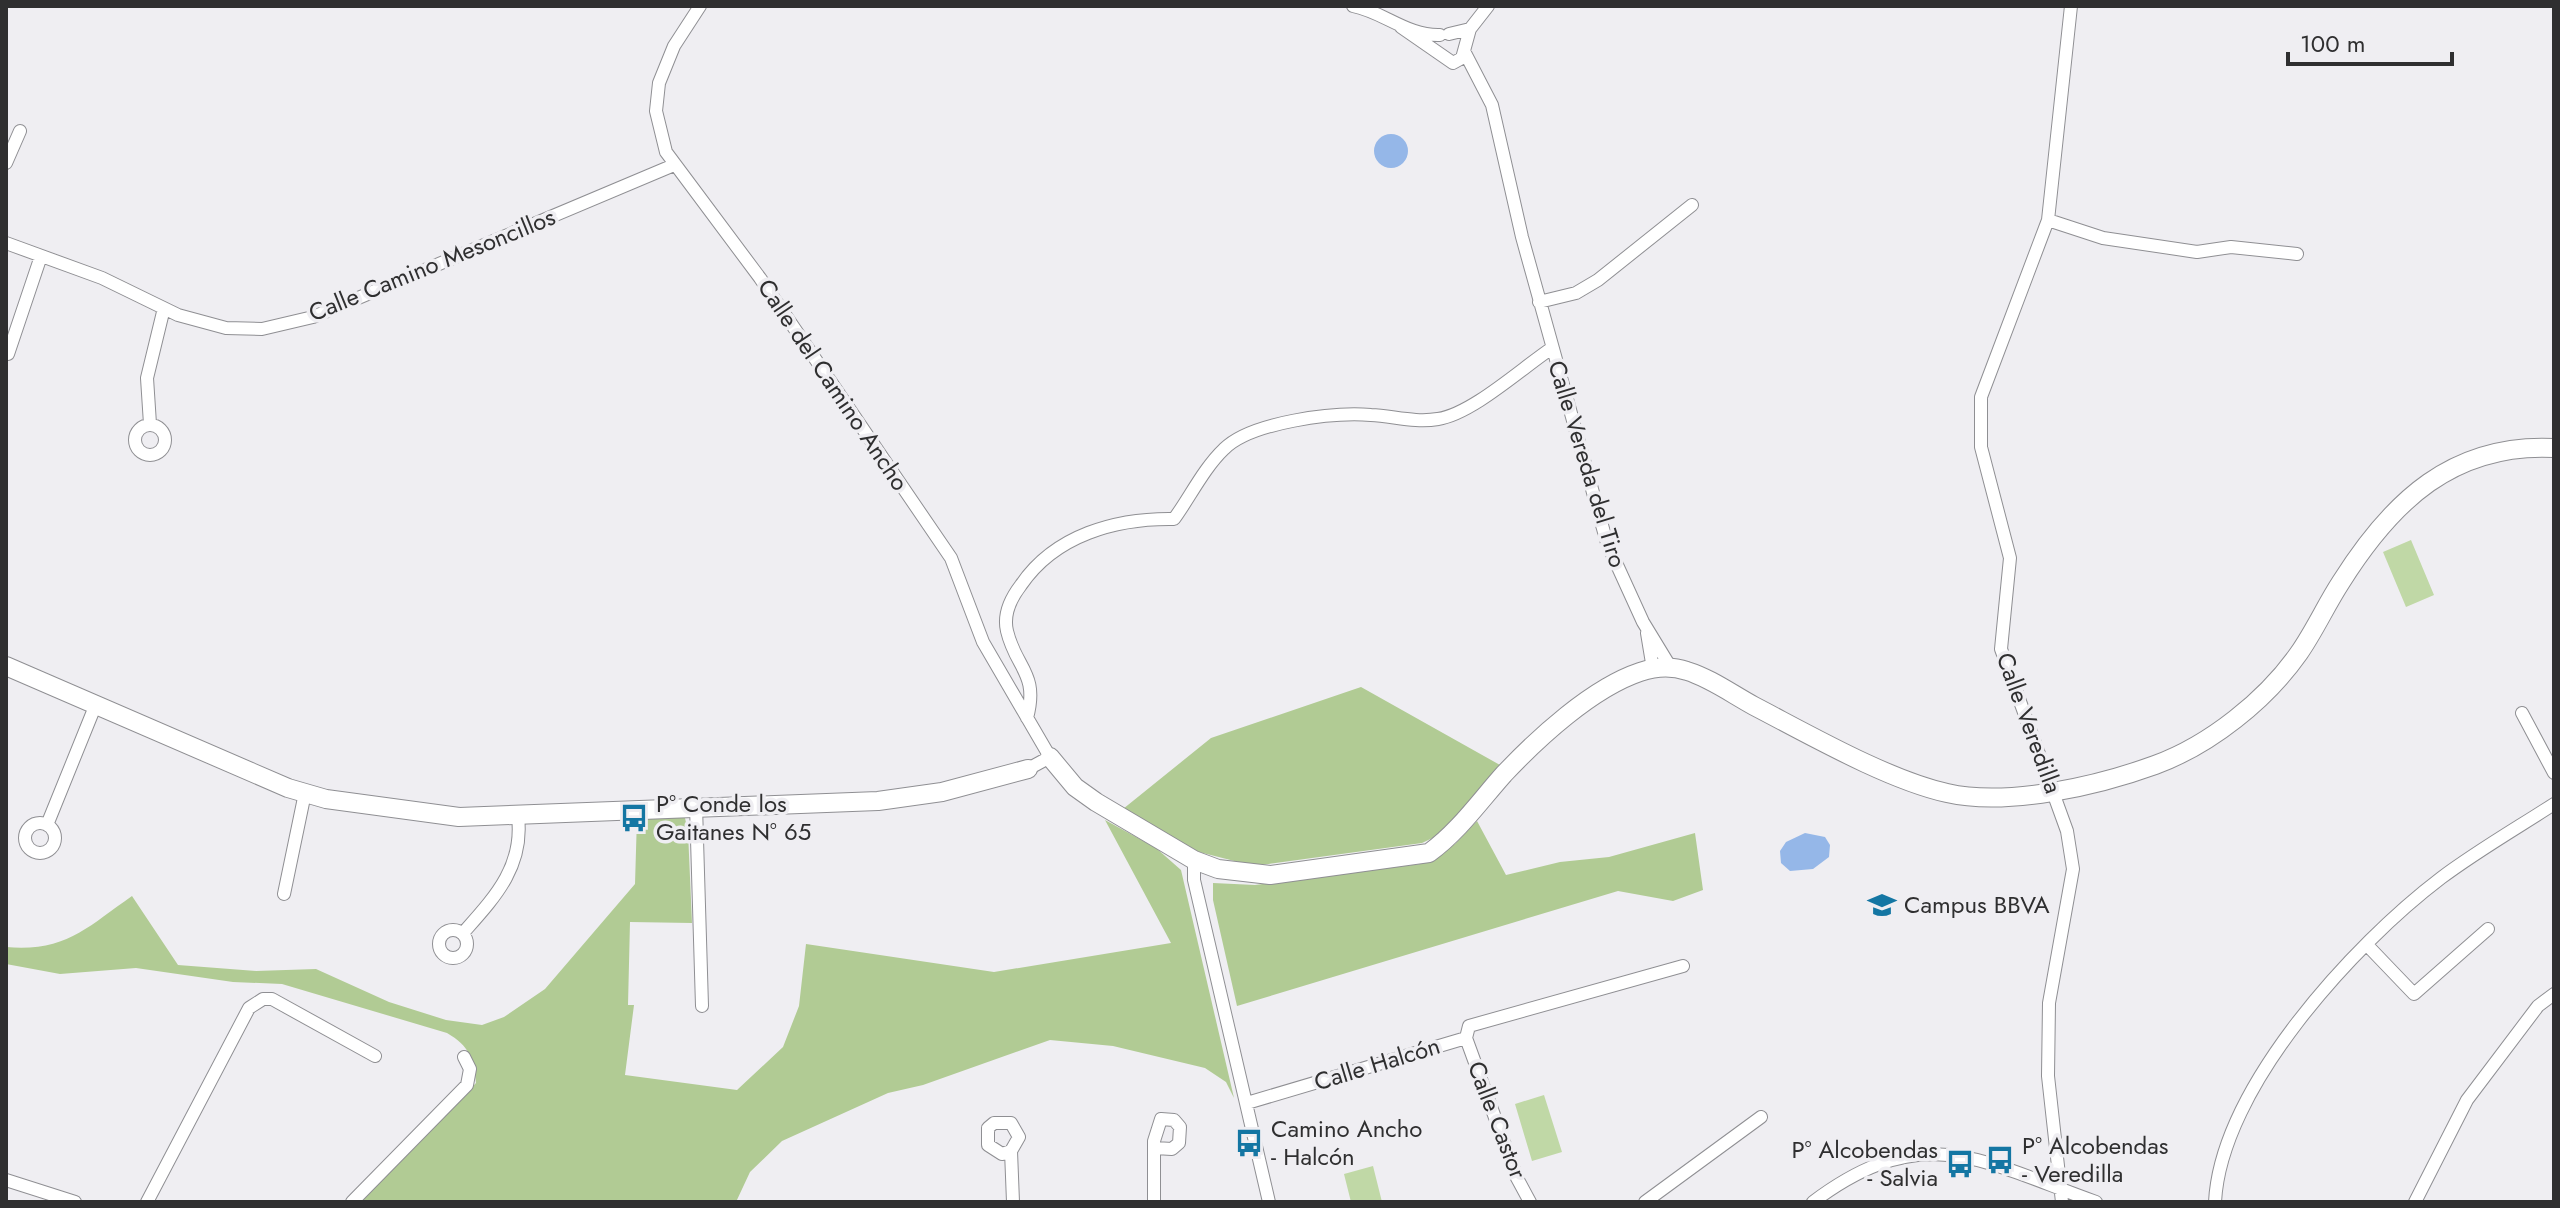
<svg xmlns="http://www.w3.org/2000/svg" width="2560" height="1208" font-family="Jost,sans-serif">
	<style>
		.green { fill: #c0d8a6 }
		.forest { fill: #b1cb94 }
		.water { fill: #95b7e8 }
		.lines { fill: none; stroke-linecap: round; stroke-linejoin: round }
		.street-casing { stroke: #8f8f93; stroke-width: 14 }
		.secondary-casing { stroke: #8f8f93; stroke-width: 20 }
		.street { stroke: #fff; stroke-width: 12 }
		.secondary { stroke: #fff; stroke-width: 18 }
		.labels { text-anchor: middle; stroke-width: 7; stroke-linejoin: round; paint-order: stroke }
		.street-label { font-size: 24px; fill: #2f2f30; stroke: #efeef2 }
		.poi-label { font-size: 24px; fill: #2f2f30; stroke: #efeef2; text-anchor: start }
	</style>
	<rect width="100%" height="100%" fill="#efeef2"/>
	<path class="green" d="M2411 540 2434 595 2406 607 2383 552Z
		M1544 1095 1562 1152 1532 1161 1515 1104Z
		M1373 1166 1382 1202H1351L1344 1174Z"/>
	<path class="forest" d="M1361 687 1500 765 1445 832 1422 843 1254 866 1199 852 1123 809 1211 738Z
		M674 814 685 818 688 832 692 923 630 922 628 1005H634L625 1075 737 1090 783 1047 799 1006 806 944 994 972 1171 943 1105 820 1156 848 1181 870 1234 1098 1226 1082 1205 1068 1113 1046 1050 1040 923 1085 888 1093 782 1141 750 1172 736 1202H359L476 1083C474 1058 469 1046 447 1033L282 984 233 982 136 968 60 974 6 964V947C66 952 86 928 132 896L178 965 256 971 316 969 389 1002 446 1020 482 1025 504 1017 545 989 635 884 637 817Z
		M1477 821 1506 875 1560 862 1609 857 1695 833 1703 890 1673 901 1618 891 1237 1006 1213 900V883L1255 885 1420 864 1455 844Z"/>
	<path class="water" d="M1374 151a17 17 0 1 1 34 0a17 17 0 1 1-34 0Z
		M1805 833 1825 837 1830 845 1829 857 1813 869 1790 871 1781 863 1780 851 1786 842Z"/>
	<g class="lines">
		<defs>
			<path id="street" d="M700 6 674 46 659 83 656 111 666 152 760 278 951 558 983 642 1050 757 1028 769
				M1353 6C1384 12 1407 36 1440 35
				M1401 27 1453 63 1462 58 1470 29 1449 34
				M1470 29 1488 6
				M1464 51 1492 105 1522 237 1607 543 1643 622 1671 668
				M6 163 20 131
				M2048 220 2103 238 2197 252 2231 247 2297 254
				M6 243 102 278 178 315 226 328 262 329 313 317 674 165
				M1539 302 1576 293 1598 280 1692 205
				M8 354 41 256
				M150 424 147 378 164 308
				M135 440a15 15 0 1 1 30 0a15 15 0 1 1-30 0Z
				M1647 633 1653 669
				M2522 713 2554 773
				M1027 718C1039 673 1016 669 1007 631 1003 614 1011 598 1021 585 1055 535 1116 518 1174 519 1190 497 1204 468 1224 449 1251 422 1333 412 1371 415 1393 416 1415 423 1438 419 1472 414 1522 368 1552 348
				M696 806 702 1006
				M25 838a15 15 0 1 1 30 0a15 15 0 1 1-30 0Z
				M47 825 96 704
				M1194 860V880L1269 1202
				M284 894 305 793
				M439 944a14 14 0 1 1 28 0a14 14 0 1 1-28 0Z
				M463 933C494 898 524 867 518 817
				M2367 945 2414 994 2488 929
				M1466 1038 1517 1178 1530 1202
				M1247 1103 1466 1038 1469 1026 1683 966
				M1011 1151 1002 1154 988 1145V1128L994 1123H1011L1019 1137 1011 1151 1013 1202
				M6 1180 75 1202
				M147 1202 249 1008 263 999H272L375 1056
				M352 1202 467 1085 470 1069 464 1057
				M1154 1202V1141L1161 1119 1174 1120 1180 1127 1179 1143 1172 1149 1155 1148
				M1645 1202 1761 1117
				M1813 1202C1924 1119 1981 1161 2096 1202
				M2062 1202 2048 1076 2049 1003 2073 869 2067 831 2001 649 2010 558 1981 447V397L2048 220 2071 6
				M2215 1202C2221 1088 2354 944 2441 878 2477 851 2517 828 2554 804
				M2415 1202 2467 1100 2538 1006 2554 994"/>
			<path id="secondary" d="M6 666 288 788 326 799 459 817 878 801 942 792 1028 769
				M1050 757 1075 787 1096 802 1194 860 1218 869 1270 875 1429 853C1459 831 1479 802 1504 774 1538 738 1592 688 1640 672 1655 667 1672 666 1687 671 1710 678 1732 694 1754 706 1808 734 1888 780 1947 793 2007 807 2097 786 2155 765 2210 745 2266 700 2299 653 2315 630 2326 605 2341 582 2392 501 2453 443 2554 448"/>
		</defs>
		<use href="#street" class="street-casing"/>
		<use href="#secondary" class="secondary-casing"/>
		<use href="#street" class="street"/>
		<use href="#secondary" class="secondary"/>
	</g>
	<defs>
		<symbol id="bus-bare" viewBox="-9 -9 18 18"><path d="M-5-6H5V4H4V6H2V4H-2V6H-4V4H-5ZM-3.5-4V0h7V-4ZM-3.5 1.2v1.5H-2V1.2ZM2 1.2v1.5H3.5V1.2Z" fill="#1476a3" stroke="#efeef2" stroke-width="2.5" paint-order="stroke"/></symbol>
		<symbol id="university-bare" viewBox="-9 -9 18 18"><path d="M0-5L7-2L0 1L-7-2ZM-4 1L0 2.5L4 1V4Q0 6-4 4Z" fill="#1476a3" stroke="#efeef2" stroke-width="2.5" paint-order="stroke"/></symbol>
	</defs>
	<g fill-rule="evenodd">
		<use href="#bus-bare" x="614" y="798" width="40" height="40"/>
		<use href="#university-bare" x="1862" y="885" width="40" height="40"/>
		<use href="#bus-bare" x="1229" y="1123" width="40" height="40"/>
		<use href="#bus-bare" x="1980" y="1140" width="40" height="40"/>
		<use href="#bus-bare" x="1940" y="1144" width="40" height="40"/>
	</g>
	<g class="labels">
		<g class="street-label">
			<text transform="translate(432 265) rotate(-22)" y="8">Calle Camino Mesoncillos</text>
			<text transform="translate(833 385) rotate(56)" y="8">Calle del Camino Ancho</text>
			<text transform="translate(1587 464) rotate(73)" y="8">Calle Vereda del Tiro</text>
			<text transform="translate(2029 723) rotate(70)" y="8">Calle Veredilla</text>
			<text transform="translate(1377 1064) rotate(-17)" y="8">Calle Halcón</text>
			<text transform="translate(1497 1120) rotate(69)" y="8">Calle Castor</text>
		</g>
		<g class="poi-label">
			<text x="656" y="812">Pº Conde los<tspan x="656" dy="28">Gaitanes Nº 65</tspan></text>
			<text x="1904" y="913">Campus BBVA</text>
			<text x="1271" y="1137">Camino Ancho<tspan x="1271" dy="28">- Halcón</tspan></text>
			<text x="2022" y="1154">Pº Alcobendas<tspan x="2022" dy="28">- Veredilla</tspan></text>
			<text x="1938" y="1158" text-anchor="end">Pº Alcobendas<tspan x="1938" dy="28">- Salvia</tspan></text>
		</g>
	</g>
	<rect width="2560" height="1208" fill="none" stroke="#2f2f30" stroke-width="16"/>
	<path d="M2288 52v12h164v-12" fill="none" stroke="#2f2f30" stroke-width="4"/>
	<text x="2300" y="52" font-size="24" fill="#2f2f30" stroke="#efeef2" stroke-width="6" paint-order="stroke">100 m</text>
</svg>
